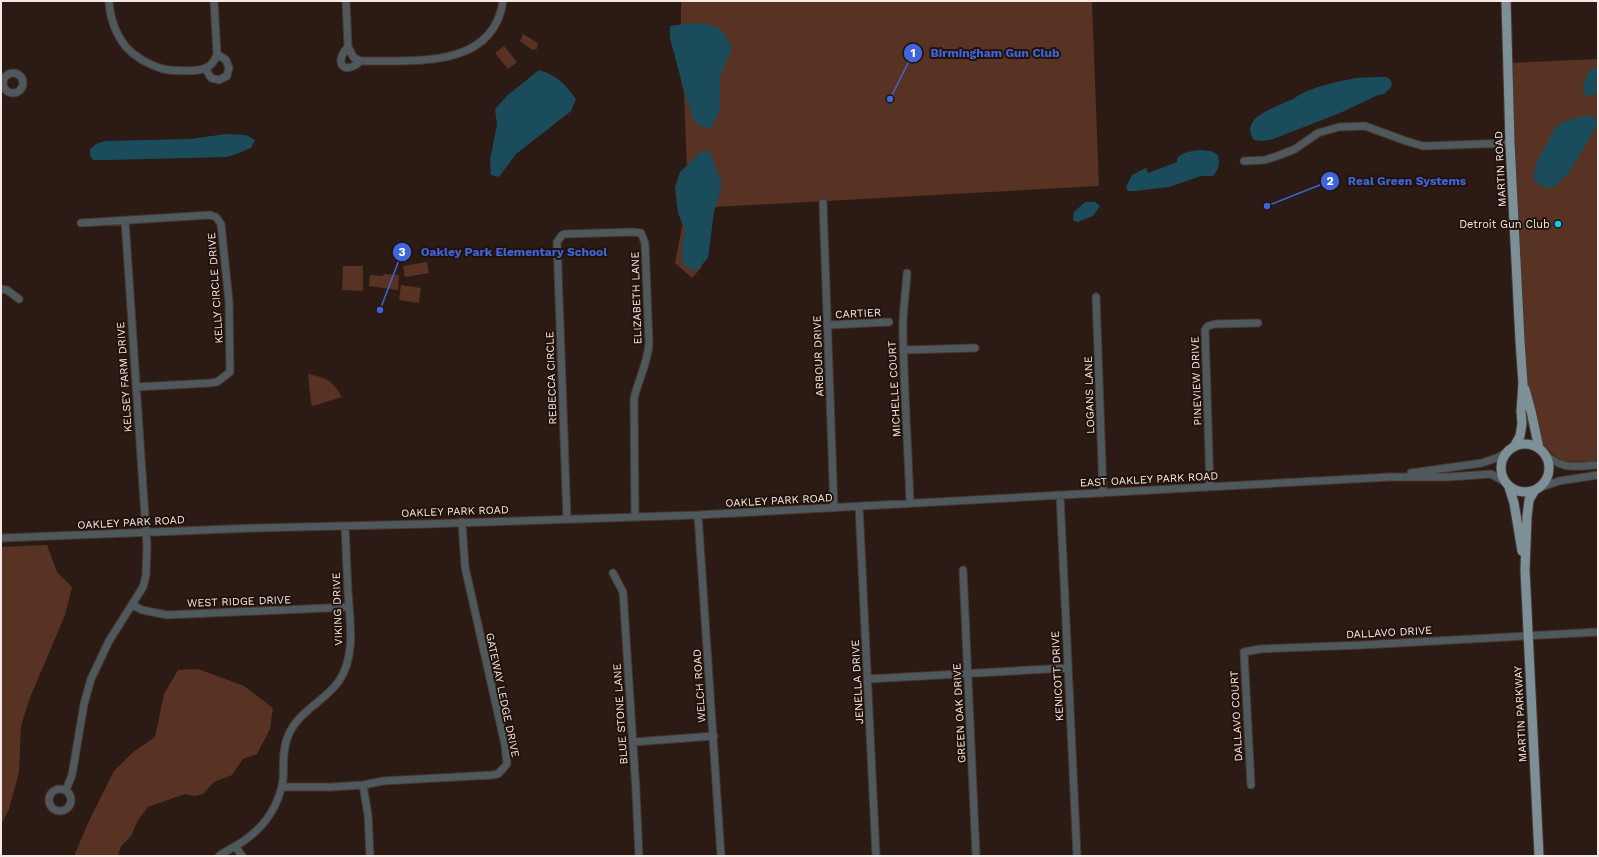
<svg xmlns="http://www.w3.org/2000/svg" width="1599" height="857" font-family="'Work Sans',sans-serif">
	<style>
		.green { fill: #583223 }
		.water { fill: #1b4c5c }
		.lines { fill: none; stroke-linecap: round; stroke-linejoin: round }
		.minor-casing { stroke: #483831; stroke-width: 9 }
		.major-casing { stroke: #483831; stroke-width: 11 }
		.minor { stroke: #4f585c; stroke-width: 7 }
		.major { stroke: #7d9098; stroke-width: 9 }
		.poi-dot { fill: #0dcafa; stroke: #22120c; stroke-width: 1.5 }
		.labels { text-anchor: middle; stroke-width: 4; stroke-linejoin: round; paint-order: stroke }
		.street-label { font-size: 11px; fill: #f6e9e5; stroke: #22120c }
		.poi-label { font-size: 11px; fill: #f6e9e5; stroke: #22120c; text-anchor: end }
		.leader { fill: none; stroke: #3e65da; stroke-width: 1.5 }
		.callout-dot { fill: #3e65da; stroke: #22120c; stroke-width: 1.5 }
		.mark-label { font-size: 12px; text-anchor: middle; font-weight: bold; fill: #fff }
		.callout-label { font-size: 12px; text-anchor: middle; font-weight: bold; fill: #3e65da; stroke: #22120c; stroke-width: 4; stroke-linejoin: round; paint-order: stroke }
	</style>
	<rect width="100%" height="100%" fill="#2c1b14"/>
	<path class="green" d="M681 1H1092L1099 186 714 207 701 268 692 278 675 263 684 216 687 170 684 93 681 82Z
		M523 34 538 43 537 49 532 50 520 41Z
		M504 46 517 62 508 69 495 53Z
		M1598 59V461L1563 462 1543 446 1533 401 1525 385 1510 63Z
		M427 262 429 273 405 277 403 266Z
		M343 266H363V291L342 290Z
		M384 274 399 275 398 290 369 286 370 275 383 276Z
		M401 285 421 288 419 303 399 300Z
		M308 374C327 378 332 380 342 397L313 406 311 403Z
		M47 545 57 572 72 587 65 615 29 700 21 726 19 772 9 809 1 825V547Z
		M198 669 244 686 273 708 270 729 257 754 243 759 232 775 214 782 203 794 195 796 185 794 148 807 138 820 131 836 121 846 118 856H74L89 821 114 771 132 753 155 737 164 694 178 670Z"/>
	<path class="water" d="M692 23C716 25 721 24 732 48L720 77V109L711 128C706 127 701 127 697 124 690 117 674 52 670 38V26Z
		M1598 67V92L1591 96 1585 95C1581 85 1586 78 1591 69Z
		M539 70C558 76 565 84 576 99L571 111 516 154 499 177 491 175 490 160 497 125 495 109 508 95Z
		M1387 77 1392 82 1391 87 1384 94 1378 95 1340 113 1273 139 1262 141 1254 140C1239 119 1271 109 1286 102 1293 100 1298 95 1305 92 1321 85 1340 81 1356 78 1366 77 1377 77 1387 77Z
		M1590 115 1596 118 1597 125 1569 173 1554 187 1544 188 1533 180C1536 159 1539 158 1549 140 1551 137 1551 133 1553 131 1560 120 1578 117 1590 115Z
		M226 134 246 135 255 140 251 148 234 155 226 157 106 160H93L90 155V149L96 144 105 141 190 139Z
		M1200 150 1211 151 1218 155C1220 164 1219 169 1213 176H1201L1169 187 1135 191H1128L1126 187 1132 175 1146 168 1148 173 1177 162V158C1184 152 1190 151 1200 150Z
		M702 151H708L712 156 722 186 714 212 708 258 699 268 694 271 685 266 682 261V246L685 230 678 213 675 187 680 172Z
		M1085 202H1095L1100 206 1093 216 1077 222 1073 220 1074 212Z"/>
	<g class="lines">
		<defs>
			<path id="minor" d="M109 1C110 18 115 33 126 47 135 57 150 65 163 69 172 71 198 72 206 68 212 65 215 61 217 54L214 1
				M346 1 348 47 354 58 361 61C413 60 493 70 503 1
				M348 47C333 63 344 76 361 61
				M205 68 211 78 219 80 227 76 229 68 226 60 217 54
				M3 83a10 10 0 1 1 20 0a10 10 0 1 1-20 0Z
				M1244 161 1265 160 1280 155 1295 149 1318 133 1339 127 1365 126 1406 141 1423 146 1510 143
				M823 203 834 508
				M81 223 210 215 216 217 221 224 229 302 230 372 217 382 210 383 136 387
				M907 273C906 293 902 314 903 334 904 391 908 447 910 503
				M1 289 7 290 19 299
				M1096 297 1103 493
				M828 325 889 322
				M904 350 975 348
				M1545 454C1564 471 1575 466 1598 465
				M1411 473 1482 463 1499 457 1507 452
				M1210 487 1205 330 1208 326 1215 324 1258 323
				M1539 488 1559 481 1598 475
				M1060 495 1077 856
				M859 506 876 856
				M698 515 721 856
				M567 519 557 242 562 235 565 234 633 232 641 233 645 243 649 343C648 363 638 380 634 399L635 517
				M1 538 256 528 426 524 698 515 1390 477H1448L1491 474 1505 482
				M963 570 976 855
				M613 573 623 592 636 791 639 856
				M133 605 142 610 167 615 349 607
				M868 679 1067 668
				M633 742 714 736
				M363 785 368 815 370 856
				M1251 785 1244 652 1260 649 1363 645 1598 632
				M282 787H331L363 785 383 781 492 775 498 774 507 764 505 745 465 567 462 522
				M49 800a11 11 0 1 1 22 0a11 11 0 1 1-22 0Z
				M66 790 72 775 84 704 91 679 109 641 143 587 146 575 147 546 125 220
				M235 846 242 856
				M219 856C227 850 237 846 245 840 265 826 279 805 283 780 284 765 282 750 288 736 298 711 324 702 339 681 356 656 350 621 348 592 347 570 346 548 345 526"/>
			<path id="major" d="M1506 1 1510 143 1520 341 1523 383 1521 411 1522 424 1520 436 1514 447
				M1525 389 1531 411 1539 448
				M1501 468a24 24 0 1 1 48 0a24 24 0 1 1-48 0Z
				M1509 487 1514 503 1522 551
				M1535 490 1529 500 1527 517 1525 570 1539 856"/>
		</defs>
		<use href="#minor" class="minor-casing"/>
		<use href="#major" class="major-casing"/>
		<use href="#minor" class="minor"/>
		<use href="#major" class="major"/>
	</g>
	<circle class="poi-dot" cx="1558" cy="224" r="4"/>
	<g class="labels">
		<g class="street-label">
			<text transform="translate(1500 169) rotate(-93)" y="4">MARTIN ROAD</text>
			<text transform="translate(215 288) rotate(-94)" y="4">KELLY CIRCLE DRIVE</text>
			<text transform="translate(636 298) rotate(-92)" y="4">ELIZABETH LANE</text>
			<text transform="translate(858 313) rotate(-3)" y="4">CARTIER</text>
			<text transform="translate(818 356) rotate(-92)" y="4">ARBOUR DRIVE</text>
			<text transform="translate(124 377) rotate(-94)" y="4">KELSEY FARM DRIVE</text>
			<text transform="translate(551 378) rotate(-92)" y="4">REBECCA CIRCLE</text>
			<text transform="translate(1196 381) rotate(-92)" y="4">PINEVIEW DRIVE</text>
			<text transform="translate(894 389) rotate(-93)" y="4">MICHELLE COURT</text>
			<text transform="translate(1089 395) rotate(-92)" y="4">LOGANS LANE</text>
			<text transform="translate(1149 479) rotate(-3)" y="4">EAST OAKLEY PARK ROAD</text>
			<text transform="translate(779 500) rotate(-3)" y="4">OAKLEY PARK ROAD</text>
			<text transform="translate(455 511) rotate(-2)" y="4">OAKLEY PARK ROAD</text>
			<text transform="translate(131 522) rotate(-3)" y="4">OAKLEY PARK ROAD</text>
			<text transform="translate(239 601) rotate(-2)" y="4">WEST RIDGE DRIVE</text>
			<text transform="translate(337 609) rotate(-92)" y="4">VIKING DRIVE</text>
			<text transform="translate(1389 632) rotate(-3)" y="4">DALLAVO DRIVE</text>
			<text transform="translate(1057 676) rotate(-93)" y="4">KENICOTT DRIVE</text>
			<text transform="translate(857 682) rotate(-93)" y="4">JENELLA DRIVE</text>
			<text transform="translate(699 686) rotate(-94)" y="4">WELCH ROAD</text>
			<text transform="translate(503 695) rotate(78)" y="4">GATEWAY LEDGE DRIVE</text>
			<text transform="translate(959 713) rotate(-93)" y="4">GREEN OAK DRIVE</text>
			<text transform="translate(620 714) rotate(-94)" y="4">BLUE STONE LANE</text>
			<text transform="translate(1520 714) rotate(-93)" y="4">MARTIN PARKWAY</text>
			<text transform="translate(1236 716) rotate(-93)" y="4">DALLAVO COURT</text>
		</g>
		<g class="poi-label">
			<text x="1550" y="228">Detroit Gun Club</text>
		</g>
	</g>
	<path class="leader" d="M890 99L913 53M1267 206L1330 181M380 310L402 252"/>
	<g class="callout-dot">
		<circle cx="890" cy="99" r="4"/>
		<circle cx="1267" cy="206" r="4"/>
		<circle cx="380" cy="310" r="4"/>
		<circle cx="913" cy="53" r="10"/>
		<circle cx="1330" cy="181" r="10"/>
		<circle cx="402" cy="252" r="10"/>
	</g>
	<g class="mark-label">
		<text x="913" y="57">1</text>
		<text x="1330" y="185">2</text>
		<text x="402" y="256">3</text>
	</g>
	<g class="callout-label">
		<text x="995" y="57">Birmingham Gun Club</text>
		<text x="1407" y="185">Real Green Systems</text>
		<text x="514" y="256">Oakley Park Elementary School</text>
	</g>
	<rect width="1599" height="857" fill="none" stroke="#f6e9e5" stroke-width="4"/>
</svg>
